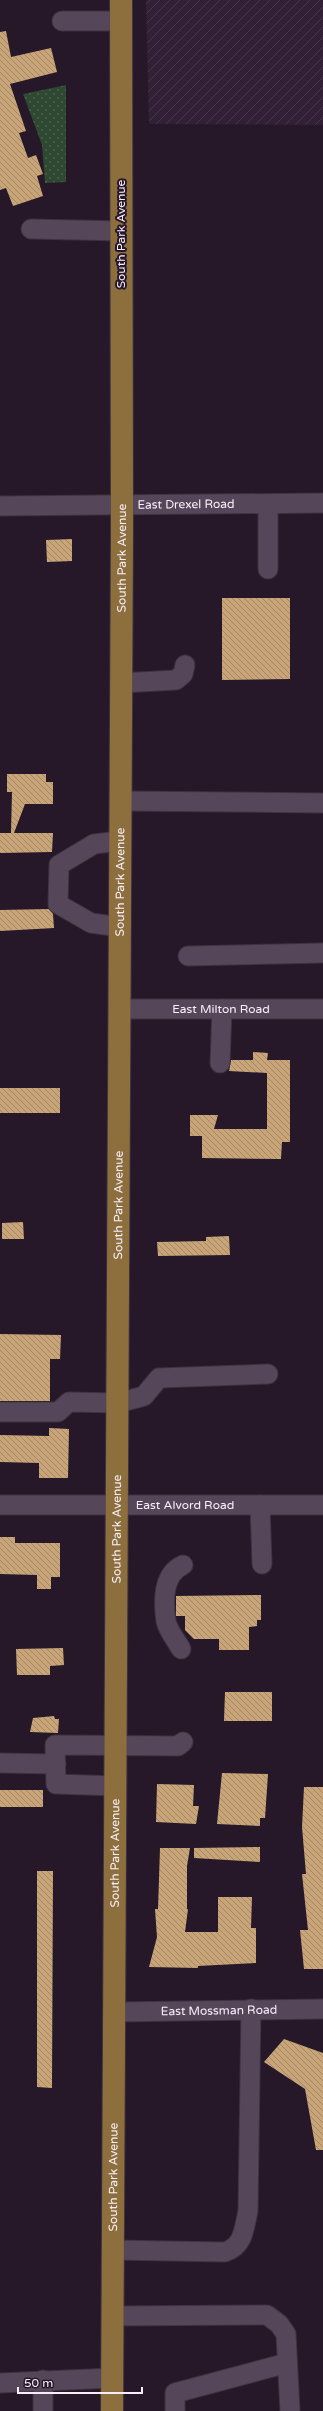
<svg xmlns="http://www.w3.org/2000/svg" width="323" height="2411" font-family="'Varela Round',sans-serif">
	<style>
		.industrial { fill: url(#industrial-furrows) }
		.grass { fill: url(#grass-dots) }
		.building { fill: url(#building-back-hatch) }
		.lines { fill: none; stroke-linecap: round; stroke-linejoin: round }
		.minor-casing { stroke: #3d3340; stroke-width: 21 }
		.major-casing { stroke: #3d3340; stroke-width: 24 }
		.minor { stroke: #564659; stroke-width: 19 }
		.major { stroke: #8d6e3d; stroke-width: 22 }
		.labels { text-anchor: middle; stroke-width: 4; stroke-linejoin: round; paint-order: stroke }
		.street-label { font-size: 12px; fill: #f8eefa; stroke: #261829 }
	</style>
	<defs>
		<pattern id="industrial-furrows" width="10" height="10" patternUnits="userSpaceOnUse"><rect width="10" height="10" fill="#322036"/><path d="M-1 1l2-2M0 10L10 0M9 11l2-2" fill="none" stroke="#46364a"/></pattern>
		<pattern id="grass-dots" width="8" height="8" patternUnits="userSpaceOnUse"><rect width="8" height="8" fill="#2e4831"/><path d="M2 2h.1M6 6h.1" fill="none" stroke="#4d6350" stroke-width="1.8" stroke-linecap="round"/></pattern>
		<pattern id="building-back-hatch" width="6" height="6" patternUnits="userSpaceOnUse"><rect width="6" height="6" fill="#c8a477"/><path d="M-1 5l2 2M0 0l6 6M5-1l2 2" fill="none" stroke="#a2886a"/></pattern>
	</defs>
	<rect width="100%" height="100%" fill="#261829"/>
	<path class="industrial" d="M146 0H323V125L149 124Z"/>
	<path class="grass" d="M66 85V182L45 183 42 145 23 94Z"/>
	<path class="building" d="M6 31 11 57 51 48 57 72 10 84 26 131 19 133 28 158 36 155 43 174 37 176 43 196 13 206 6 188 0 190V32Z
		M72 539V561L47 562 46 540Z
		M222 598H290V679L222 680Z
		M7 774H46V782H53V804H25L14 833H53L52 852 0 853V833H11L12 792H7Z
		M49 909 53 914 54 928 0 931V910Z
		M253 1052 268 1053 267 1060H290V1142H282L281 1159 202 1158V1136H190V1115H218L214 1129H267V1073L229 1071 231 1060H253Z
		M0 1088H60V1113H0Z
		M23 1222 24 1239H2V1223Z
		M229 1236 230 1255 158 1256 157 1242 206 1241V1237Z
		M0 1334 61 1335 60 1359H50V1401H0Z
		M49 1428 69 1429 68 1478H39V1463L0 1462V1435L49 1436Z
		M0 1537H15V1543H60V1577H51V1589H37V1575L0 1574Z
		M261 1595V1620H257V1626L249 1627V1650H219V1639H194L185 1630V1616H176V1596Z
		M63 1648 64 1665 50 1666V1675H17L16 1649Z
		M225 1692H272V1721H224Z
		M54 1716 55 1719H59L58 1733 30 1732 33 1718Z
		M222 1773 268 1774 265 1818H260V1826L217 1824Z
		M157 1784 194 1785 193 1806H199L196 1824 156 1822Z
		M304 1787H323V1969H304L300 1930H308L302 1874H306L302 1827Z
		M0 1790H43V1807H0Z
		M260 1847V1862L194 1858V1848Z
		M160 1848H190L187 1866V1909H188L185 1932H218V1897H252L251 1928H256V1963L198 1966V1968L149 1967 157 1937 155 1909H158Z
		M37 1871H53L52 2088 37 2087Z
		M284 2039 323 2053V2150H316L305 2089 264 2062Z"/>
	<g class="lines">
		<defs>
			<g id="minor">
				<path d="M62 21H121"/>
				<path d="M31 229 121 231"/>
				<path d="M268 504V569"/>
				<path id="s1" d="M0 506 323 503"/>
				<path d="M121 683 176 680 183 674 185 665"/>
				<path d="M120 801 323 803"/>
				<path d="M120 927 91 923 58 904 59 865 94 844 120 841"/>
				<path d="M188 956 323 953"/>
				<path id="s2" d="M120 1009H323"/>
				<path d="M220 1063 222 1009"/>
				<path d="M0 1412H58L69 1402 118 1403 133 1399 144 1396 159 1378 268 1374"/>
				<path id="s3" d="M0 1505H323"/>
				<path d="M260 1505 262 1564"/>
				<path d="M181 1649C176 1640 168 1631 166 1621 163 1601 163 1574 183 1565"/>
				<path d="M0 1763 56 1764"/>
				<path d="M116 1786 56 1784 55 1745 178 1746 183 1742"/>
				<path id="s4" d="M114 2012 323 2009"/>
				<path d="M113 2250 225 2252C244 2246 244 2228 248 2211L251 2009"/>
				<path d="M113 2316 267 2315 279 2324 286 2334 290 2411"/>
				<path d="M0 2383 112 2378"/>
				<path d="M43 2411V2380"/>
				<path d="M175 2411V2393L287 2363"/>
			</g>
			<g id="major">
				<path id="s5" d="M112 2411 122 529 121 0"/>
			</g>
		</defs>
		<use href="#minor" class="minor-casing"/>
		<use href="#major" class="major-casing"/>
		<use href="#minor" class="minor"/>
		<use href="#major" class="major"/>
	</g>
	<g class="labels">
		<g class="street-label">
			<text transform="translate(121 234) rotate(-90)" y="4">South Park Avenue</text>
			<text dy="4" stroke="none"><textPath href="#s1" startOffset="186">East Drexel Road</textPath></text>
			<text dy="4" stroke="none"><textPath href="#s5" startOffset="1853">South Park Avenue</textPath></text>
			<text dy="4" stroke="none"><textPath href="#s5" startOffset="1529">South Park Avenue</textPath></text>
			<text dy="4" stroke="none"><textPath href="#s2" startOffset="101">East Milton Road</textPath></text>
			<text dy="4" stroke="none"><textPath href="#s5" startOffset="1206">South Park Avenue</textPath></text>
			<text dy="4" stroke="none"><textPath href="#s3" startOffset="185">East Alvord Road</textPath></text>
			<text dy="4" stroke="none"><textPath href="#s5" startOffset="882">South Park Avenue</textPath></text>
			<text dy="4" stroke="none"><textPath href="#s5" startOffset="558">South Park Avenue</textPath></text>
			<text dy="4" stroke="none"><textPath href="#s4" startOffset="105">East Mossman Road</textPath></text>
			<text dy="4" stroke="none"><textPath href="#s5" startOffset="234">South Park Avenue</textPath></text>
		</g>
	</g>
	<path d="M18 2387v6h124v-6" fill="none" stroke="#f8eefa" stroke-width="2"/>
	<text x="24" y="2387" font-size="12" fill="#f8eefa" stroke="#261829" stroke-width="3" paint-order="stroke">50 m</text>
</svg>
